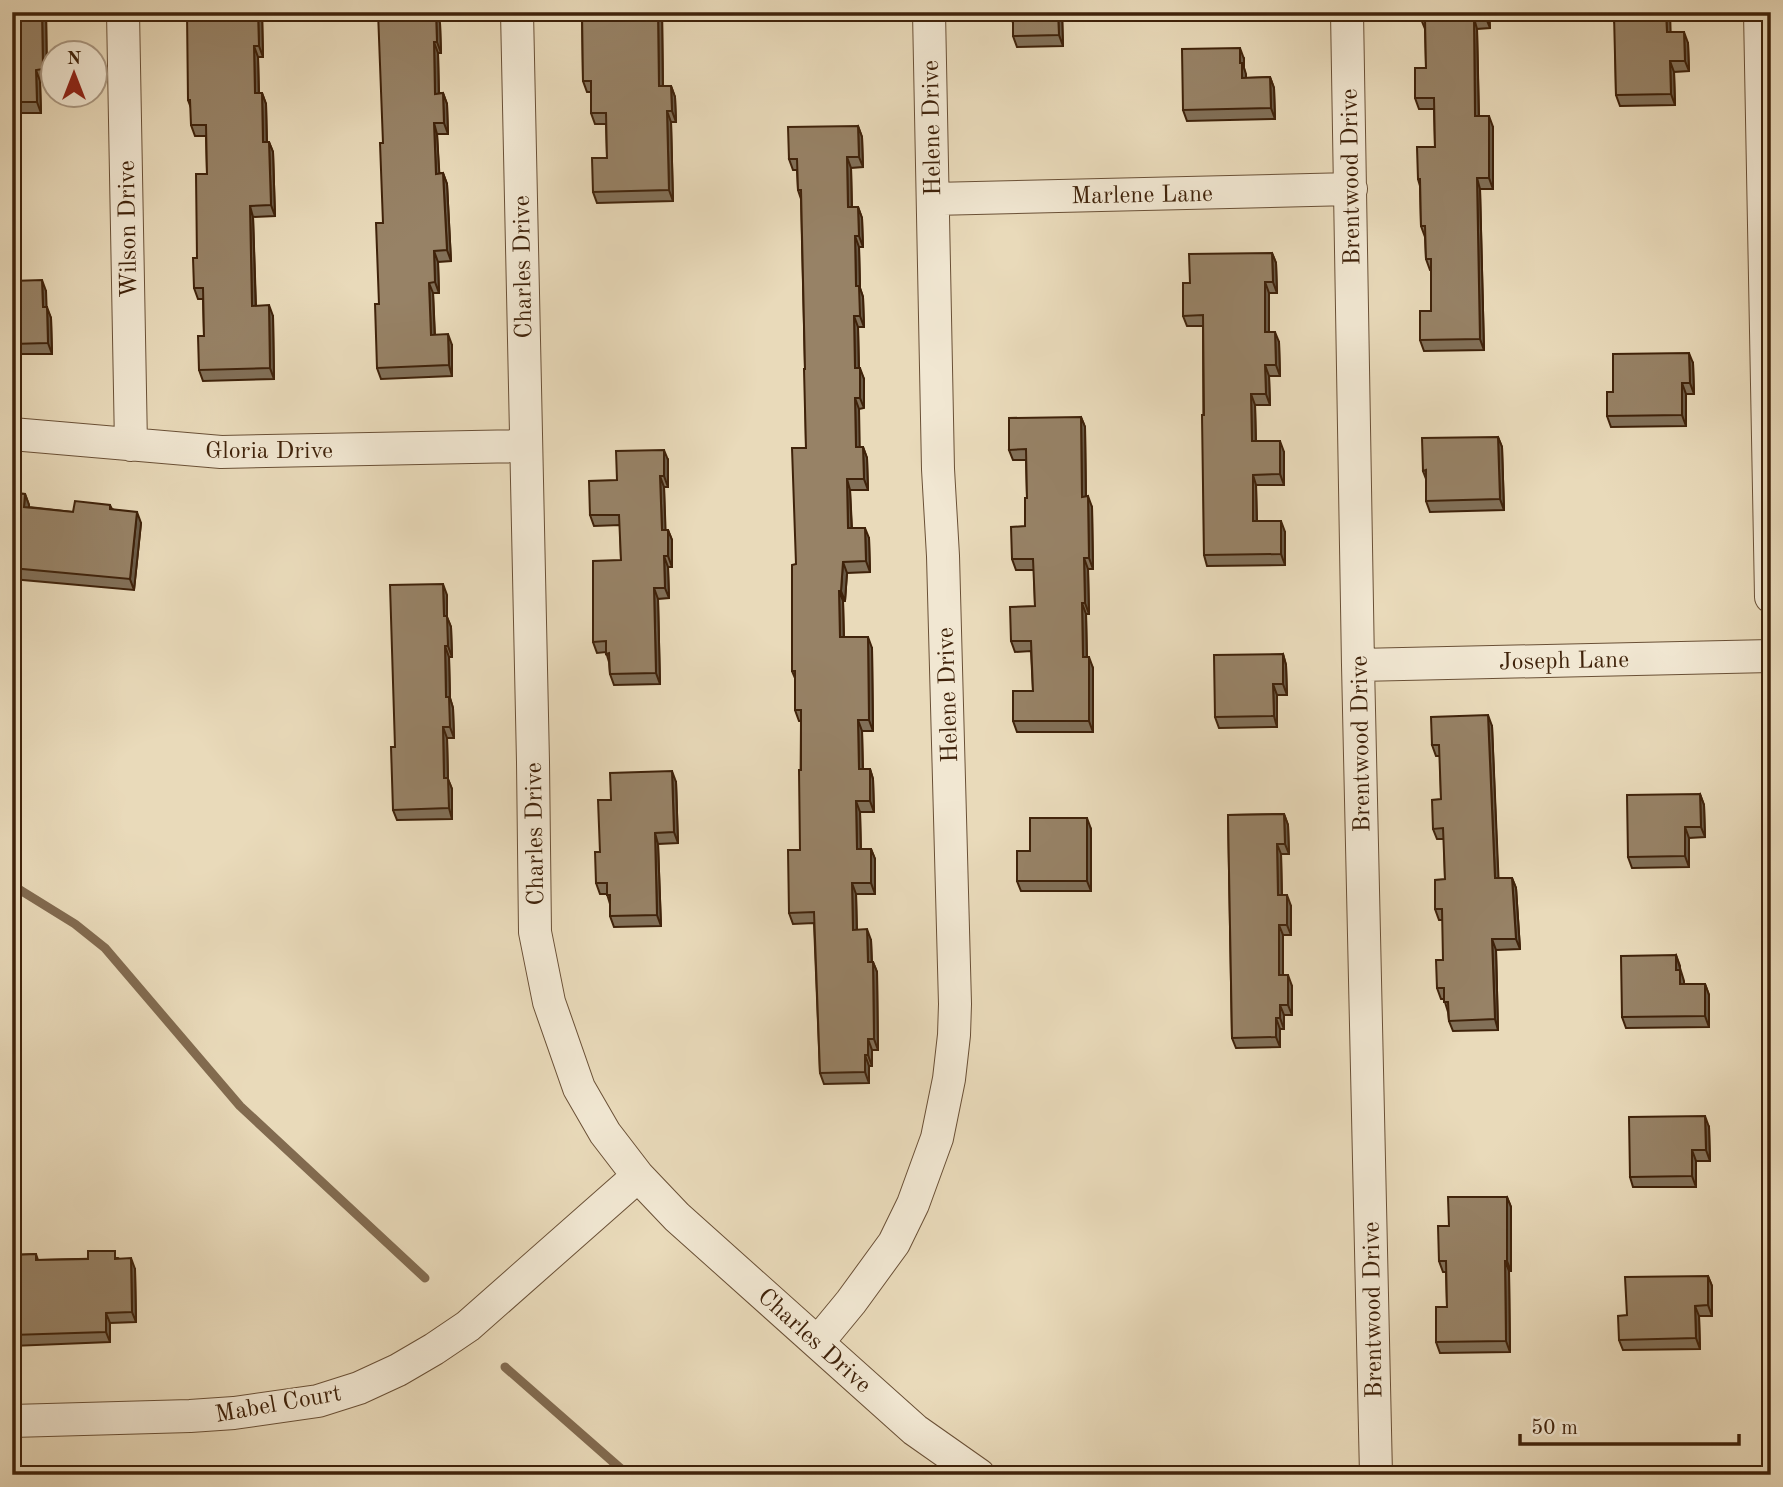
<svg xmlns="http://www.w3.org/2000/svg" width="1783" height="1487" font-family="'Old Standard TT',serif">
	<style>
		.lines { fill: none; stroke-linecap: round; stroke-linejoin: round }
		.stream { stroke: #826b50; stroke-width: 9 }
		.minor-casing { stroke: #6a5036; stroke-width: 34 }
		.minor { stroke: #f1e7d2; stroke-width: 32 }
		.wall { fill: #827058; stroke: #3f220a; stroke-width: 2 }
		.shaded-wall { fill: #6a5b47; stroke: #3f220a; stroke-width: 2 }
		.building { fill: #978266; stroke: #3f220a; stroke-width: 2 }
		.labels { text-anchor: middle; stroke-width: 5; stroke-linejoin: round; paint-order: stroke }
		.street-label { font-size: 24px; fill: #3f220a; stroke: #f1e7d2 }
	</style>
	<rect width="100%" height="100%" fill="#e9daba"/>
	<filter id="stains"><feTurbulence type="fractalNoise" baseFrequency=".00286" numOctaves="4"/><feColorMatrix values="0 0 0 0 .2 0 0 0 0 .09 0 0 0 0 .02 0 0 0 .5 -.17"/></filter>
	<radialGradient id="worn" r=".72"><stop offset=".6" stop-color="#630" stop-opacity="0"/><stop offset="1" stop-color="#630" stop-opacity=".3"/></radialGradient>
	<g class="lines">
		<path class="stream" d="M12 885 75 924 105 948 240 1106 425 1278
			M505 1367 628 1475"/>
		<defs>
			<path id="minor" d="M123 12 131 445
				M517 12 533 762 535 932 549 1002 579 1088 605 1133 638 1176 677 1217 915 1430 979 1475
				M1347 12 1358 665 1376 1475
				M1760 12 1771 597
				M933 199 1351 189
				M12 434 221 452 526 446
				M1358 665 1771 656
				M818 1342 851 1302 894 1243 913 1204 937 1138 949 1079 954 1035 955 1004 943 556 938 469 929 12
				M12 1421 190 1416 234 1413 318 1401 359 1388 398 1370 434 1349 468 1326 638 1176"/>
		</defs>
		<use href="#minor" class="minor-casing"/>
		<use href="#minor" class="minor"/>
	</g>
	<path class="wall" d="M12 12H46L47 80 40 81 41 113H12Z
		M262 12 263 57H258L259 93H262L266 104 267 142H269L273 152 275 216 253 217 256 306 273 316 274 379 203 381 199 370 204 336 203 299H198L194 288 207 174 206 136H195L191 125V108L188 100 193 13Z
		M582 12H662L663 86H671L675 97 676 122H671L673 201 597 203 593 192 607 158 606 124H595L591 113V92H587L583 81Z
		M1004 12H1062L1063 46 1017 47 1013 36V23L1010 14H1005Z
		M1420 12H1489L1490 28 1477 29 1479 116 1493 127V189H1480L1484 350 1424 351 1420 340 1431 311V270H1430L1426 259 1425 237 1421 226 1420 186 1418 179 1435 147 1434 109H1419L1415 98 1426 68 1425 29 1421 19Z
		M1611 12 1670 32 1688 43 1689 71 1674 72 1675 105 1620 106 1616 95 1615 24Z
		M440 23 441 53H438L439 93H443L447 104 448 134H437L439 173H443L447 184 451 261 438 262 439 293H433L435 335 452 345V376L381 379 377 368 383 223V143Z
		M1244 59V68L1246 78 1270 77 1274 88 1275 119 1187 121 1183 110Z
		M858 126 862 137 863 167 851 168 852 207H858L862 218 863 247H859L860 288 863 297 864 327H858L859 368 864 379V408L859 409V447H863L867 458 868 490H850L852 528 869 538 870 572 847 573 845 601H843L844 637 872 648 873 731H862L863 769H870L873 779 874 812H860L861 849H871L875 859V894H856L857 930 871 940 872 962H873L877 972 878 1050H872V1066H869V1083L824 1084 820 1073 814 923 793 924 789 913 800 850 801 721H799L795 710V678L792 671 796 564 806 448 805 369 801 199 798 190 797 170H793L789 159Z
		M1272 253 1276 263 1277 293H1269V332L1279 342 1280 376H1269L1270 405H1255L1256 441 1284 452V485H1256L1257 521 1285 532V565L1207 566 1204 555 1203 326H1187L1183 316 1190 283Z
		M12 281 46 291V307L51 318 52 354H12Z
		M1693 363 1694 394H1686V426L1611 427 1607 416 1613 392Z
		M1081 417 1085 427 1086 497 1092 507 1093 569H1088L1089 614H1086L1087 657 1093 668V732H1017L1013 721 1033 691 1031 651 1015 652 1011 641 1035 606 1034 570H1016L1012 559 1025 526 1027 498 1026 460H1013L1009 450Z
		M1498 437 1502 447 1504 510 1430 512 1426 501V479L1423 471Z
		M668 460V487H664L665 530H668L672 540V567H668L669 598 658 599 660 684 614 685 610 674 609 662 606 652 597 653 593 642 621 560 620 525 594 526 590 515Z
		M12 493 25 494 29 505V507L73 512 110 505 112 509 141 523 134 590 12 579Z
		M447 595V617L451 627 452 657H449L450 698 453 708 454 738H447L448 779 452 789V819L397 820 393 810 395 747Z
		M1283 654 1286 665 1287 695H1277V727L1219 728 1215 717Z
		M1492 726 1498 878H1512L1516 888 1520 949 1496 950 1498 1030 1453 1031 1449 1021 1448 1012 1444 999H1441L1437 988 1443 960V920H1439L1435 909 1445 879 1444 839H1437L1433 829 1441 799 1440 756H1436L1432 745Z
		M676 782 678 843 658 844 661 926 614 927 610 916V904L607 894H600L596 883 600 852 611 800Z
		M1700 794 1704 805 1705 837 1689 838V867L1632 868 1628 857Z
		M1284 814 1288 825 1289 854H1281L1282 895 1291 906V935H1283V975L1292 986V1015H1284V1029H1280V1047L1236 1048 1232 1038 1228 815Z
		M1091 829V891H1021L1017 881 1030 851Z
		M1676 955 1680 966V972L1684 984H1705L1709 995V1027L1626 1028 1622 1017Z
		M1709 1127 1710 1161H1696V1187H1633L1630 1177Z
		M1507 1197 1511 1207V1271H1509L1510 1352 1440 1353 1436 1342 1447 1307 1446 1272H1443L1439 1261 1449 1226Z
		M36 1254 38 1260 118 1258 135 1269 136 1322 110 1323V1342L12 1346V1255Z
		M1708 1276 1712 1286V1316H1699L1700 1349 1623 1350 1619 1340 1627 1315Z"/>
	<path class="shaded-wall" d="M42 12H46L47 80 43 69Z
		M258 12H262L263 57 259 46Z
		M436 12 440 23 441 53 437 42Z
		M658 12H662L663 97 659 86Z
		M1058 12H1062L1063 46 1059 35Z
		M1486 12H1489L1490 28 1486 18Z
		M1666 12H1670L1671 43 1667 32Z
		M1474 18 1477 29 1479 127 1475 116Z
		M1684 32 1688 43 1689 71 1685 61Z
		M434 42 438 53 439 104 435 94Z
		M254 46 258 57 259 104 255 93Z
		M1240 48 1244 59V68L1246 74V88L1242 78 1240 63Z
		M1670 61 1674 72 1675 105 1671 94Z
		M36 70 40 81 41 113 37 102Z
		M1270 77 1274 88 1275 119 1271 108Z
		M671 86 675 97 676 122 672 111Z
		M262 93 266 104 267 152 263 142Z
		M443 93 447 104 448 134 444 123Z
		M667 111 671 122 673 201 669 190Z
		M1489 116 1493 127V189L1489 178Z
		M434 123 437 134 440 184 436 174Z
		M858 126 862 137 863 167 859 157Z
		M269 142 273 152 275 216 271 205Z
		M847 157 851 168 852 218 848 207Z
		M443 173 447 184 451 261 447 250Z
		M1477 178 1480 189 1484 350 1480 339Z
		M250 206 253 217 256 317 252 306Z
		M858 207 862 218 863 247 859 236Z
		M855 236 859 247 860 288 863 297 864 327 860 316 856 286Z
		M434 251 438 262 439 293 435 282Z
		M1272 253 1276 263 1277 293 1273 282Z
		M42 280 46 291 47 318 43 307Z
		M1265 282 1269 293V343L1265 332Z
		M429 283 433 293 435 346 431 335Z
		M269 305 273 316 274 379 270 368Z
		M47 307 51 318 52 354 48 343Z
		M854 316 858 327 859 379 855 368Z
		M1275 332 1279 342 1280 376 1276 365Z
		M448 334 452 345V376L449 365Z
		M1689 353 1693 363 1694 394 1690 383Z
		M1265 365 1269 376 1270 405 1266 394Z
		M860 368 864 379V408L860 398Z
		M1682 383 1686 394V426L1682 415Z
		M1251 394 1255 405 1256 452 1252 441Z
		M855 398 859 409 860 458 856 447Z
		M1081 417 1085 427 1086 507 1082 497Z
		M1498 437 1502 447 1504 510 1500 499Z
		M1280 441 1284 452V485L1280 474Z
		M863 447 867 458 868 490 864 479Z
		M664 450 668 460V487L664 476Z
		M1253 475 1256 485 1257 532 1253 521Z
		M660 476 664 487 666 541 662 530Z
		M847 479 850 490 852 539 848 528Z
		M25 494 29 505 28 518 24 507Z
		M1088 496 1092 507 1093 569 1089 558Z
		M137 512 141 523 134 590 130 579Z
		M1281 521 1285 532V565L1281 554Z
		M865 528 869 538 870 572 866 561Z
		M668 530 672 540V567L668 556Z
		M664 556 668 567 669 598 665 588Z
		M1084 558 1088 569 1089 614 1085 603Z
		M843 562 847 573 845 601 841 591Z
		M443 584 447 595V617L451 627 452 657 448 646 444 616Z
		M654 588 658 599 660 684 656 673Z
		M839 591 843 601 844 648 840 637Z
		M1082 603 1086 614 1087 668 1083 657Z
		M868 637 872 648 873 731 869 720Z
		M445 646 449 657 450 698 453 708 454 738 450 727 446 697Z
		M1283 654 1286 665 1287 695 1283 684Z
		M1089 657 1093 668V732L1089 721Z
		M1273 684 1277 695V727L1274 716Z
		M1488 715 1492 726 1499 889 1495 878Z
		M858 720 862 731 863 780 859 769Z
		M443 727 447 738 448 779 452 789V819L449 808 444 778Z
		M870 769 873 779 874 812 870 801Z
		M672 771 676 782 678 843 674 832Z
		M1700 794 1704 805 1705 837 1701 827Z
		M856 801 860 812 861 860 857 849Z
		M1284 814 1288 825 1289 854 1285 844Z
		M1087 818 1091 829V891L1087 881Z
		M1685 827 1689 838V867L1685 856Z
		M655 833 658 844 661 926 657 915Z
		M1277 844 1281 854 1282 906 1278 895Z
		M871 849 875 859V894L871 883Z
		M1512 878 1516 888 1520 949 1516 939Z
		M852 883 856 894 857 941 853 930Z
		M1287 895 1291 906V935L1287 925Z
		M1279 925 1283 935V986L1279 975Z
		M867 929 871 940 872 972 868 962Z
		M1492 939 1496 950 1498 1030 1495 1019Z
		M1676 955 1684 981V995L1676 970Z
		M873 962 877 972 878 1050 874 1039Z
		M1288 975 1292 986V1015L1288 1005Z
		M1705 984 1709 995V1027L1705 1016Z
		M1280 1005 1284 1015V1029L1280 1018Z
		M1276 1018 1280 1029V1047L1276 1037Z
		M868 1039 872 1050V1066L868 1055Z
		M865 1055 869 1066V1083L865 1072Z
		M1705 1116 1709 1127 1710 1161 1706 1150Z
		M1692 1150 1696 1161V1187L1692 1176Z
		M1507 1197 1511 1207V1271L1507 1261Z
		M131 1258 135 1269 136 1322 132 1312Z
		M1505 1261 1509 1271 1510 1352 1506 1341Z
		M1708 1276 1712 1286V1316L1708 1305Z
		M1695 1306 1699 1316 1700 1349 1696 1338Z
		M106 1313 110 1323V1342L106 1332Z"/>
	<path class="building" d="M12 12H42L43 69 36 70 37 102H12Z
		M193 12H258L259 46H254L255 93H262L263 142H269L271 205 250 206 252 306 269 305 270 368 199 370 198 336H204L203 288H194L193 258H197L196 174H207L206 125H191L190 100H188L187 13H193Z
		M378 12H436L437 42H434L435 94 443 93 444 123H434L436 174 443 173 447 250 434 251 435 282 429 283 431 335 448 334 449 365 377 368 375 304H379L376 223H383L380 143H383Z
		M582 12H658L659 86H671L672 111H667L669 190 593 192 592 158H607L606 113H591V81H583Z
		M1010 12H1058L1059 35 1013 36V14H1010Z
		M1420 12H1486V18H1474L1475 116H1489V178H1477L1480 339 1420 340V311H1431V259H1426L1425 226H1421L1420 179H1418L1417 147H1435L1434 98H1415V68H1426L1425 19H1421Z
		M1611 12H1666L1667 32H1684L1685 61H1670L1671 94 1616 95 1614 15H1611Z
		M1240 48V63H1242V78L1270 77 1271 108 1183 110 1182 49Z
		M858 126 859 157H847L848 207H858L859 236H855L856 286H859L860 316H854L855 368H860V398H855L856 447H863L864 479H847L848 528H865L866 561 843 562 841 591H839L840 637H868L869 720H858L859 769H870V801H856L857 849H871V883H852L853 930 867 929 868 962H873L874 1039H868V1055H865V1072L820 1073 814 912 789 913 788 850H800L799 770H801V710H795V671H792V565L796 564 792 448H806L804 369H805L801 190H798L797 159H789L788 127Z
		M1272 253 1273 282H1265V332H1275L1276 365H1265L1266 394H1251L1252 441H1280V474L1253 475V521H1281V554L1204 555 1202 415H1204L1203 315 1183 316V283H1190L1189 254Z
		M42 280 43 307H47L48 343 12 344V281Z
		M1689 353 1690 383H1682V415L1607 416V392H1613V354Z
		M1081 417 1082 497 1088 496 1089 558H1084L1085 603H1082L1083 657H1089V721H1013V691H1033L1031 641H1011L1010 607 1035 606 1033 559H1012L1011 527 1025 526V498H1027L1026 449 1009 450V418Z
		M1498 437 1500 499 1426 501V470L1423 471 1422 438Z
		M664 450V476H660L662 530H668V556H664L665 588H654L656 673 610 674 609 653 606 654V641L593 642V561L621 560 619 515H590L589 481 617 480 616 451Z
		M12 493 25 494 24 507 73 512 75 501 110 505V509L137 512 130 579 12 568Z
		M443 584 444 616H447L448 646H445L446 697H449L450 727H443L444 778H448L449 808 393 810 391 747H395L390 585Z
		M1283 654V684H1273L1274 716 1215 717 1214 655Z
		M1488 715 1495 878H1512L1516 939H1492L1495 1019 1449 1021 1448 1002H1444V988H1437L1436 960H1443L1442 909H1435V880L1445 879 1443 828 1433 829 1432 800 1441 799 1439 745H1432L1431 717Z
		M672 771 674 832 655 833 657 915 610 916V895H607V883H596L595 852H600L598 800H611L610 773Z
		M1700 794 1701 827H1685V856L1628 857 1627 795Z
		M1284 814 1285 844H1277L1278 895H1287V925H1279V975H1288V1005H1280V1018H1276V1037L1232 1038 1228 815Z
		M1030 818H1087V881H1017V851H1030Z
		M1676 955V970H1680V984H1705V1016L1622 1017 1621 956Z
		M1705 1116 1706 1150H1692V1176L1630 1177 1629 1117Z
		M1448 1197H1507V1261H1505L1506 1341 1436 1342V1307H1447L1446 1261H1439L1438 1226H1449Z
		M88 1251H115V1259L131 1258 132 1312 106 1313V1332L12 1335V1255L36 1254V1260L88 1259Z
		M1708 1276V1305L1695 1306 1696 1338 1619 1340 1618 1316 1627 1315 1625 1277Z"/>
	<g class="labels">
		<g class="street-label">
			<text transform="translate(931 128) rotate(-91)" y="8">Helene Drive</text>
			<text transform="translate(1350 177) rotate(-91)" y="8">Brentwood Drive</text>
			<text transform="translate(1142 194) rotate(-1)" y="8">Marlene Lane</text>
			<text transform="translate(127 229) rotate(-91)" y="8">Wilson Drive</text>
			<text transform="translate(522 267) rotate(-91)" y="8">Charles Drive</text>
			<text x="269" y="458">Gloria Drive</text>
			<text transform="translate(1564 660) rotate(-1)" y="8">Joseph Lane</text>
			<text transform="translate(947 695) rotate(-92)" y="8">Helene Drive</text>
			<text transform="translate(1360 744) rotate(-91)" y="8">Brentwood Drive</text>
			<text transform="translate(534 834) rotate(-91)" y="8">Charles Drive</text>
			<text transform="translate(1372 1310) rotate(-91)" y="8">Brentwood Drive</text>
			<text transform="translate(815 1340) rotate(42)" y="8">Charles Drive</text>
			<text transform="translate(278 1403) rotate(-10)" y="8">Mabel Court</text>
		</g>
	</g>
	<rect width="1783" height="1487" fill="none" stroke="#e9daba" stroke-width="42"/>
	<rect x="14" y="14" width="1755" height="1459" fill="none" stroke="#3f220a" stroke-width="3.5"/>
	<rect x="21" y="21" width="1741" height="1445" fill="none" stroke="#3f220a" stroke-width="2"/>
	<g transform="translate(74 74)"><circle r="33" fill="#f1e7d2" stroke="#aa9882" stroke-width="2"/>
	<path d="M0-5L12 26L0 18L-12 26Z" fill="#8f2418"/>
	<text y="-10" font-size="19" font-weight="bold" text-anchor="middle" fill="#3f220a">N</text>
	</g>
	<path d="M1520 1434v10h219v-10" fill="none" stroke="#3f220a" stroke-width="3.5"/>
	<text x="1531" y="1434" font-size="21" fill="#3f220a" stroke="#f1e7d2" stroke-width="5" paint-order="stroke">50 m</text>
	<rect width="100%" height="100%" filter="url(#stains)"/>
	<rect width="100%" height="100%" fill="url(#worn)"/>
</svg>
